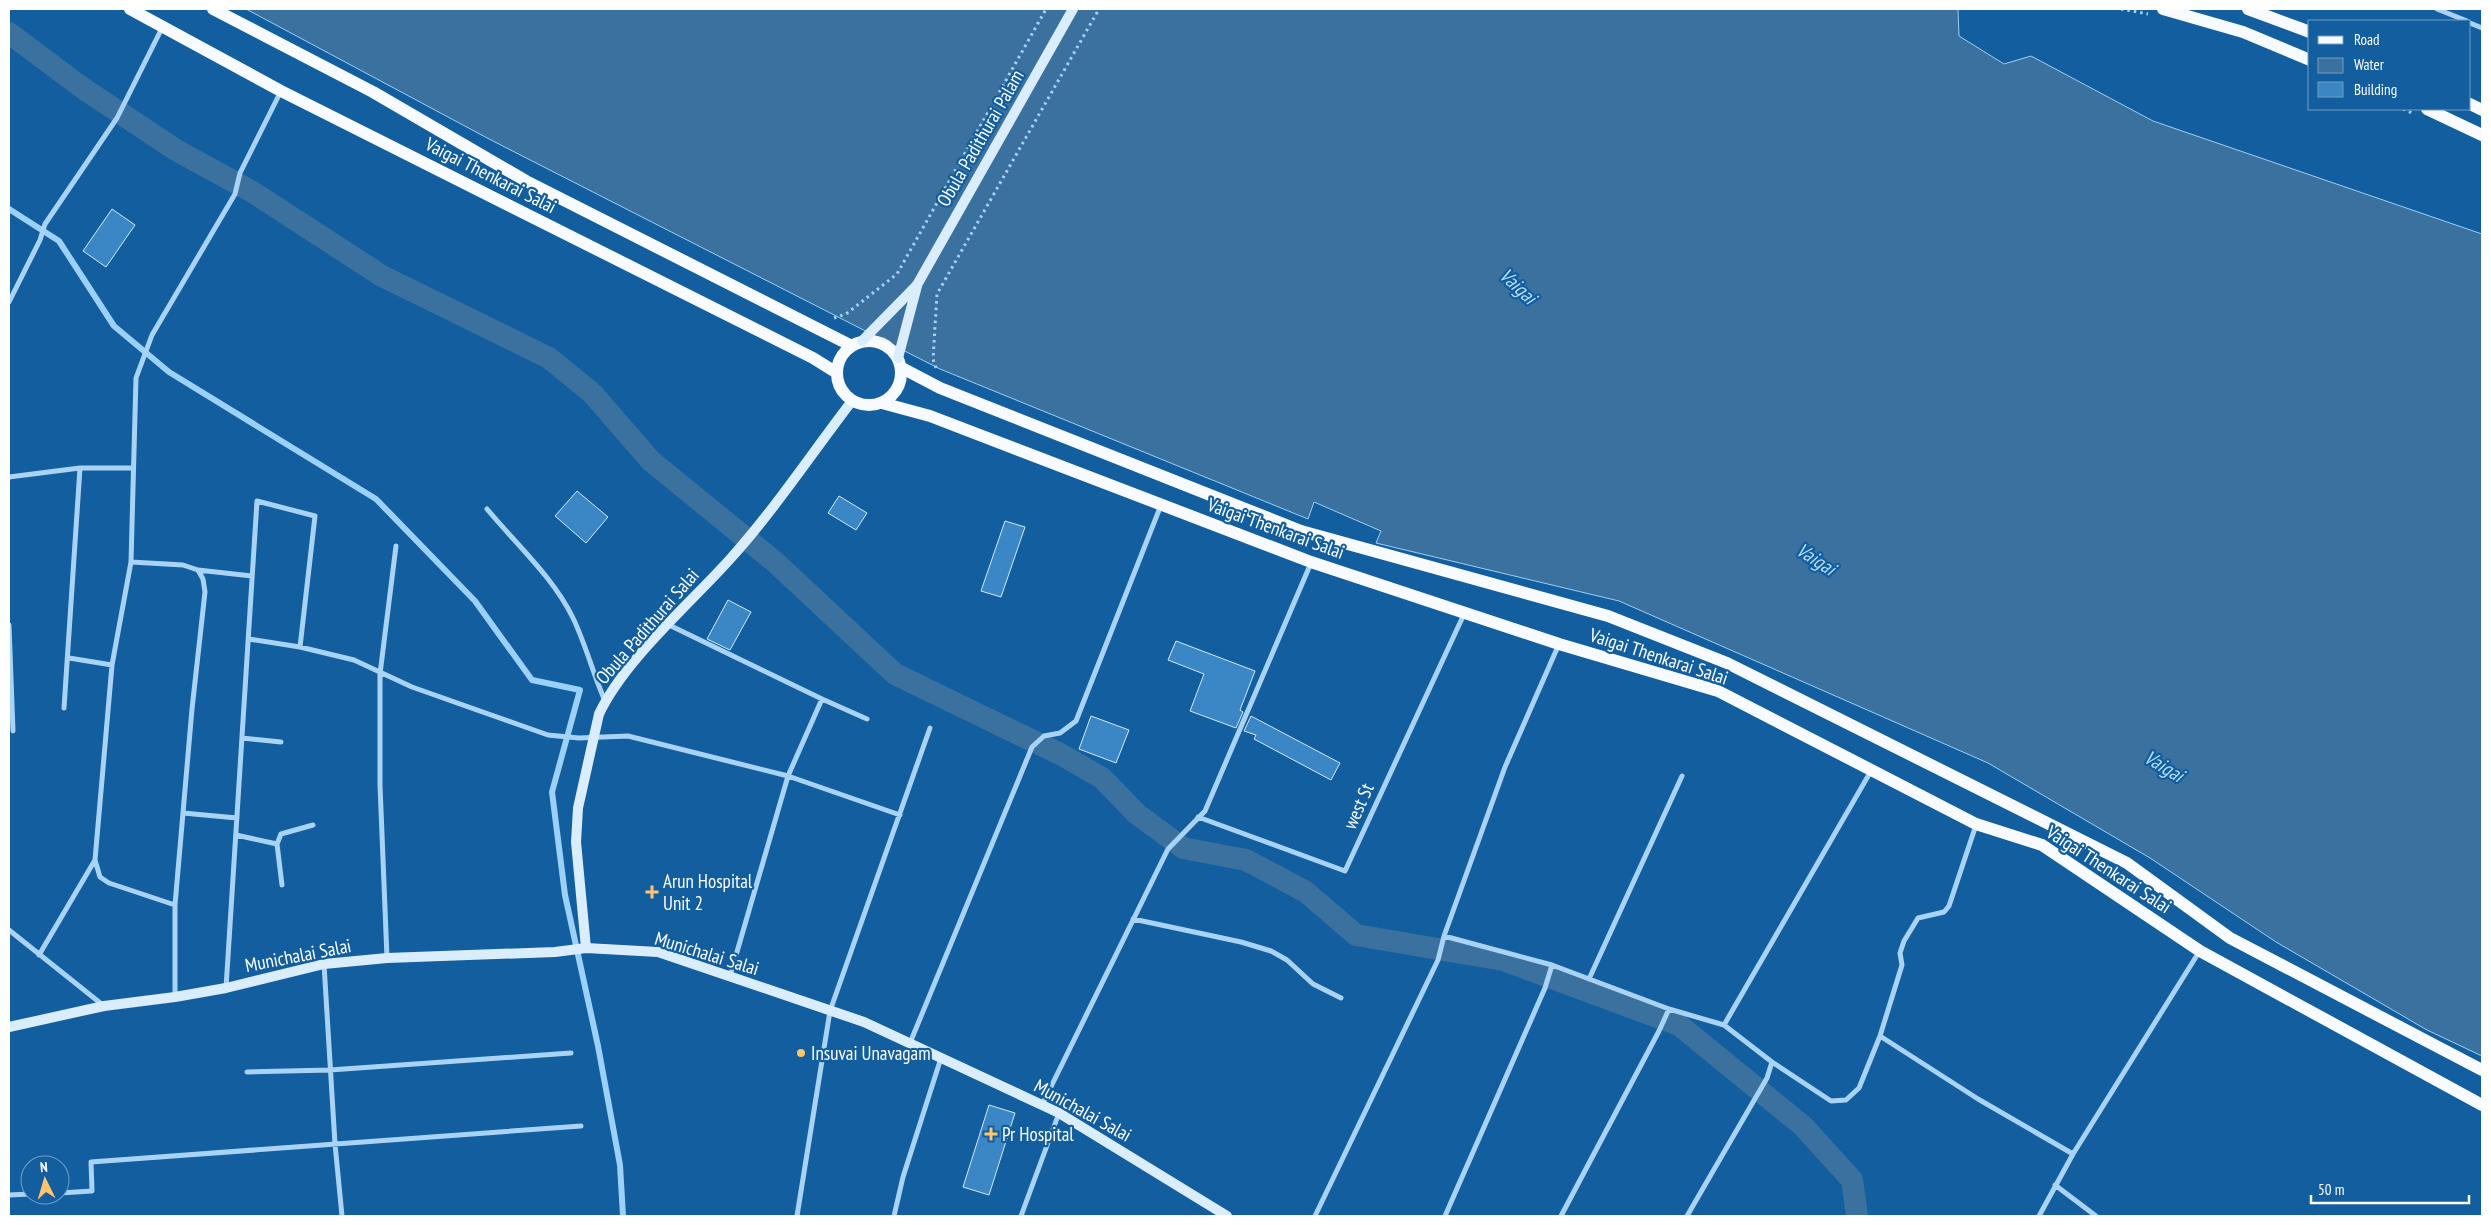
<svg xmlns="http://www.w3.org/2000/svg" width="2491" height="1225" font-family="'PT Sans Narrow',sans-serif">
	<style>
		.water { fill: #3b719f; stroke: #9bd0f8 }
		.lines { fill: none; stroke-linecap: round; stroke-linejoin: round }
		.stream { stroke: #9bd0f8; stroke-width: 6 }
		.canal { stroke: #3b719f; stroke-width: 22 }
		.building { fill: #3b87c6; stroke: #d2eafe }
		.path { stroke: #a9d3f5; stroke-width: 3; stroke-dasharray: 2.5 4; stroke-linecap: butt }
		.minor { stroke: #a9d3f5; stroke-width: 5 }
		.secondary { stroke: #d9edfd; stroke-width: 10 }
		.primary { stroke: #f7fbff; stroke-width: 12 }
		.secondary-bridge { stroke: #d9edfd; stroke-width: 10 }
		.poi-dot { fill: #ffc56d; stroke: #125e9f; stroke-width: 2 }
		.labels { text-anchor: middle; stroke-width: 4.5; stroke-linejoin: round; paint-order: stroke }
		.street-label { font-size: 19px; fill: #fff; stroke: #125e9f }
		.poi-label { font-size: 19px; fill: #fff; stroke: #125e9f; text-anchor: start }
		.water-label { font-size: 20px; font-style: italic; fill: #b6ddfb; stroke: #125e9f }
	</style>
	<rect width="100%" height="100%" fill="#125e9f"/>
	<path class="water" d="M246 9H1958L1959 36 2004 64 2031 56 2153 121 2482 234V1056L2427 1030 2276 942 2150 858 1988 763 1619 601 1376 543 1381 531 1314 502 1308 519 940 369 491 140Z"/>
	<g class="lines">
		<path class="stream" d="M9 209 59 241 114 326 169 372 376 499 475 601 532 680 580 690 552 792 565 895 598 1046 620 1165 623 1216"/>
		<path class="canal" d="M9 33 84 89 176 150 251 191 382 276 549 358 592 393 651 461 775 562 895 674 1062 755 1102 778 1137 814 1183 848 1246 860 1306 892 1356 935 1503 960 1679 1025 1803 1126 1852 1180 1857 1216"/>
	</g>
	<path class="building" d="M112 209 135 225 106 267 83 251Z
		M577 491 608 517 586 543 555 516Z
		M839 496 867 513 856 530 828 513Z
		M1005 521 1025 527 1001 597 981 591Z
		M728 600 751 612 730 650 707 639Z
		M1176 641 1255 671 1240 710 1243 712 1236 728 1190 711 1204 674 1168 660Z
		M1091 716 1129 730 1116 763 1079 749Z
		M1251 716 1340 763 1331 780 1254 739 1256 735 1244 731Z
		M989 1105 1015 1113 989 1195 963 1187Z"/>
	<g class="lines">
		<path class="path" d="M2121 9 2148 14
			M2403 109 2412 113
			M834 318 846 314 897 274 1046 9
			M936 368 933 359 937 294 1099 9"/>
		<path class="minor" d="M2437 9 2467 21
			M2470 23 2482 28
			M9 302 40 240 45 224 117 118 162 28
			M9 477 80 468H133
			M487 509C516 544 553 577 573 618 586 645 593 674 605 701
			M131 562 183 565 198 570 203 579 205 592 192 709 175 905
			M198 570 252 576
			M9 625 13 731
			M669 625 822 699
			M249 639 300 647 354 660 412 687 548 735 579 738 628 736 788 776 900 815
			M69 658 112 665
			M64 708 80 468
			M242 738 281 742
			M183 813 237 818
			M1198 817 1345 871 1465 612
			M236 835 277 844 282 885
			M277 844 281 834 313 825
			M1133 919 1241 942 1271 951 1287 960 1313 984 1341 998
			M9 930 104 1006
			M1444 936 1552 965 1669 1009 1724 1025 1871 771
			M39 955 95 860
			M387 958 380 785V674L396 546
			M324 964 335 1144 342 1216
			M730 976 788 776 822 699 867 719
			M1589 979 1682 776
			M226 988 257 501 315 516 300 647
			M175 997V905L109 883 100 877 95 860 112 665 131 562 136 378 152 335 235 194 240 173 281 91
			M1724 1025 1772 1062 1831 1101 1846 1100 1859 1088 1880 1036 1902 965 1900 953 1904 941 1918 918 1944 912 1949 906 1976 825
			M1880 1036 1978 1099 2073 1154
			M910 1043 1032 747 1044 736 1060 733 1076 721 1161 505
			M247 1072 330 1070 571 1053
			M1042 1105 1168 849 1205 811 1311 563
			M2055 1185 2096 1216
			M60 1193 92 1191 91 1162 581 1126
			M9 1195 30 1194
			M797 1216 830 1011 930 728
			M894 1216 903 1177 941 1058
			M1021 1216 1059 1113
			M1315 1216 1438 960 1444 936 1505 767 1559 644
			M1445 1216 1545 988 1552 965
			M1561 1216 1659 1031 1669 1009
			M1687 1216 1767 1078 1772 1062
			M2039 1216 2073 1154 2199 952"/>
		<path class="secondary" d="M917 285 1073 9
			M586 948 576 842 578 808 599 714C625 659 690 604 731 558 775 509 812 453 852 401
			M9 1027 104 1006 175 997 226 988 324 964 387 958 555 952 586 948 658 952 864 1022 1042 1105 1059 1113 1227 1216"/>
		<path class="primary" d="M130 9 281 91 813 358 837 373
			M213 9 373 92 526 181 852 346
			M2163 9 2243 32 2310 60
			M2248 9 2310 32
			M2470 104 2482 110
			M2427 109 2482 135
			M837 373a32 32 0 1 1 64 0a32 32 0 1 1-64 0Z
			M902 368 940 388 1301 531 1608 616 1727 663 2127 863 2230 938 2482 1070
			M882 403 930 416 1311 562 1559 644 1718 691 1976 824 2042 845 2200 951 2482 1105"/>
		<path class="secondary-bridge" d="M862 341 917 285
			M898 358 917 286"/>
	</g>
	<g class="poi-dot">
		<path d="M649.5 884.5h5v5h5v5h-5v5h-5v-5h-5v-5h5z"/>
		<circle cx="801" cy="1053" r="5"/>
		<path d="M988.5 1126.5h5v5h5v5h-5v5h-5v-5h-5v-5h5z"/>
	</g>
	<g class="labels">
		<g class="street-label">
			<text transform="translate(980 138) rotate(-60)" y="7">Obula Padithurai Palam</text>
			<text transform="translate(491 175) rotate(27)" y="7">Vaigai Thenkarai Salai</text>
			<text transform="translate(1276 528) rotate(20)" y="7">Vaigai Thenkarai Salai</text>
			<text transform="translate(647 626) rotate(-49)" y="7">Obula Padithurai Salai</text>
			<text transform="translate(1659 656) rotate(18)" y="7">Vaigai Thenkarai Salai</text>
			<text transform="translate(1358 806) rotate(-66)" y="7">west St</text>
			<text transform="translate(2109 869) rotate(33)" y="7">Vaigai Thenkarai Salai</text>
			<text transform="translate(707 953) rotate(17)" y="7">Munichalai Salai</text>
			<text transform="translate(298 955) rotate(-11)" y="7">Munichalai Salai</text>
			<text transform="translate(1083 1110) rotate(29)" y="7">Munichalai Salai</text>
		</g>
		<g class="poi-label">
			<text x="663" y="888">Arun Hospital<tspan x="663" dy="22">Unit 2</tspan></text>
			<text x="811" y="1060">Insuvai Unavagam</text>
			<text x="1002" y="1141">Pr Hospital</text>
		</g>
		<g class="water-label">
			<text transform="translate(1518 286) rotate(43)" y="7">Vaigai</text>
			<text transform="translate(1816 559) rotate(33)" y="7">Vaigai</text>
			<text transform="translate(2164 766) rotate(31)" y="7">Vaigai</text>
		</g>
	</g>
	<rect width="2491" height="1225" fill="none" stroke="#ffffff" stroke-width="20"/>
	<rect x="2308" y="20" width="162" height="90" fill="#125e9f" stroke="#719ec5"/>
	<rect x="2318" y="36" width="25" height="8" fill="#f7fbff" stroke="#719ec5"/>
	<text x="2354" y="45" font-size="15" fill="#ffffff">Road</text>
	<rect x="2318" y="58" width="25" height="15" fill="#3b719f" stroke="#719ec5"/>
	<text x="2354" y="70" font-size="15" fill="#ffffff">Water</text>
	<rect x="2318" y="82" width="25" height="15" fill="#3b87c6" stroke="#719ec5"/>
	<text x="2354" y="95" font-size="15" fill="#ffffff">Building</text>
	<g transform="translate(45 1180) rotate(355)"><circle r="24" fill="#125e9f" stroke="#719ec5"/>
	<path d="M0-4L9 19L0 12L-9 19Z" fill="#ffc56d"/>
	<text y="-8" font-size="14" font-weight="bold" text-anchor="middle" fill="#ffffff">N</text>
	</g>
	<path d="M2311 1195v8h158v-8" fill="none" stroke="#ffffff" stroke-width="2.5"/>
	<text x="2318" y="1195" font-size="15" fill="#ffffff" stroke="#125e9f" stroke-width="4" paint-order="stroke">50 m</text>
</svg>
